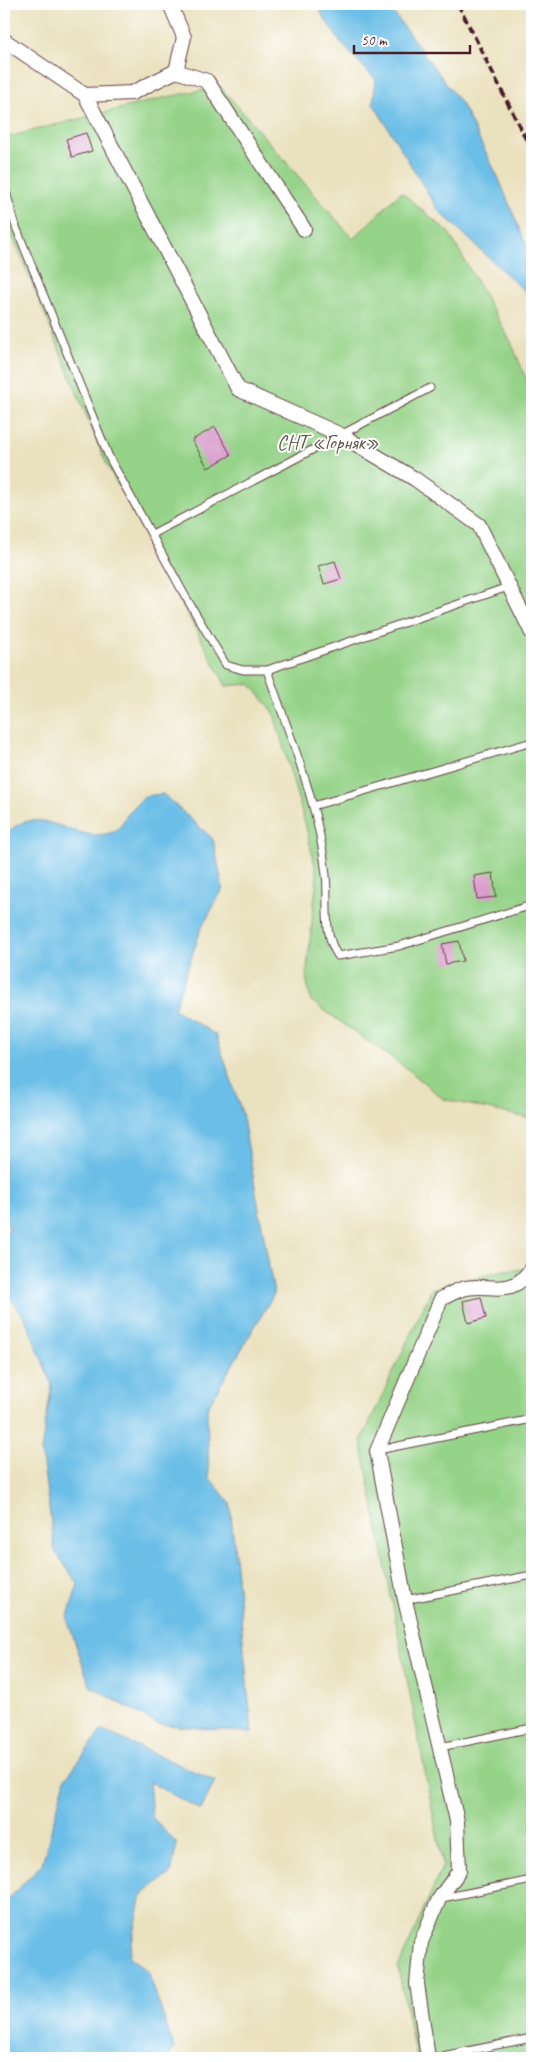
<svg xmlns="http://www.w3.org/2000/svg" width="536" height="2062" font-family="Caveat,sans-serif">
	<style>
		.green { fill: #95d388; stroke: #70795a }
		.water { fill: #6bbee7; stroke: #5a6e89 }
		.building { fill: #d99dcd }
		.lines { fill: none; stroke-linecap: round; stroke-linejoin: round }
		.lane-casing { stroke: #623c41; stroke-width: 9 }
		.street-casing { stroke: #623c41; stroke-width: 16 }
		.lane { stroke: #fff; stroke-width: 7 }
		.street { stroke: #fff; stroke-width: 14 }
		.rail { stroke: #4a1f2b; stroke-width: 4; stroke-dasharray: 8 4; stroke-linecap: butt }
		.labels { text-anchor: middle; stroke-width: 4; stroke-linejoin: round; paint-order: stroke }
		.park-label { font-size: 20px; fill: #605547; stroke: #fff }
	</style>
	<rect width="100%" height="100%" fill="#fff"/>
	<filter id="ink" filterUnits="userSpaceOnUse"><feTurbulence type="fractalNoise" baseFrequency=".02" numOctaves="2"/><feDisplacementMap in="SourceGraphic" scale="10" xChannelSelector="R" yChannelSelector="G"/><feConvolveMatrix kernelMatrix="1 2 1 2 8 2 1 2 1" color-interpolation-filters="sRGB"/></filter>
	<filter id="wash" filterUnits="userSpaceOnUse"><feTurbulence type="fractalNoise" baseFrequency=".0096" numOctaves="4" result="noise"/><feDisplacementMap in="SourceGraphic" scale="20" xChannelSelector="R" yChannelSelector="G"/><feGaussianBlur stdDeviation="1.12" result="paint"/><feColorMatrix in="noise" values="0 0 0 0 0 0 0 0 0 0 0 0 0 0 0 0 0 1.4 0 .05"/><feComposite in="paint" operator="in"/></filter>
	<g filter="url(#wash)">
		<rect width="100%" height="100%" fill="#eae1be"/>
		<path class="green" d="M220 86 353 239 401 192 449 233 511 342 532 393V1119L443 1099 410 1071 311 1001 306 978 317 875 306 827 273 711 250 684 226 686 106 463 4 215V139L11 136 163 98Z
			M532 1268V2058H416L398 1968 443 1865 361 1441 432 1288 504 1271Z"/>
		<path class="water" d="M315 4H387L462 105 498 177 532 259V298L438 210 373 103 376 80 341 43Z
			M163 794 213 839 223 889 201 929 174 1009 216 1035 242 1113 274 1294 207 1408 209 1477 230 1503 252 1733 157 1724 90 1686 67 1619 78 1584 55 1551 41 1450 52 1385 25 1318 4 1290V1242L9 1226 4 1218V839C8 834 12 828 17 825 48 808 81 847 115 831 121 828 124 818 129 813 134 807 140 801 145 796Z
			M102 1730 215 1781 201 1810 149 1782 152 1817 177 1844 171 1873 142 1895 129 1957 148 1971 174 2048 168 2058H4V1904L42 1864 65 1779Z"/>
		<g id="blocks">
			<path class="building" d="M86 133 92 151 72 157 66 139Z
				M215 427 231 455 208 468 192 440Z
				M335 561 341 579 324 584 318 566Z
				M493 873 496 897 477 899 474 876Z
				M459 941 463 961 446 964 442 944Z
				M481 1297 486 1318 468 1323 463 1301Z"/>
		</g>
	</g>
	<g filter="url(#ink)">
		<use href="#blocks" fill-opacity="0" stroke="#623c41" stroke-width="1"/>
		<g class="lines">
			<defs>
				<path id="lane" d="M4 185 16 227 109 457 184 594 226 665 243 670H267
					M152 534 430 388
					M508 587 267 670C290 737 319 804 326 875 329 901 322 933 338 956L399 946 532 905
					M313 806 532 742
					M378 1450 532 1419
					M405 1600 532 1575
					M440 1747 532 1728
					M442 1898 532 1880
					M432 2058 532 2038"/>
				<path id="street" d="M4 40 85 95 132 93 176 71 184 37 170 4
					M176 71 207 81 304 229
					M85 95 238 389 341 435 415 479 479 525 532 633
					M428 2058 417 1984 421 1942 439 1899 459 1871 457 1821 405 1600 377 1451 441 1299C447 1296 455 1291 462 1289 489 1281 512 1301 532 1267"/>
			</defs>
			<use href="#lane" class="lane-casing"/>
			<use href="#street" class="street-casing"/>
			<use href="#lane" class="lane"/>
			<use href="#street" class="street"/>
			<path class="rail" d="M458 4 532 151"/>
		</g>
	</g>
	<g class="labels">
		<g class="park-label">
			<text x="328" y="449">СНТ «Горняк»</text>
		</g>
	</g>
	<rect width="536" height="2062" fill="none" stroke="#fff" stroke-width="20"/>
	<path d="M354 45v8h116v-8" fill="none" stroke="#4a1f2b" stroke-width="2.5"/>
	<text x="361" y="45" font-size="15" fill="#4a1f2b" stroke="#ffffff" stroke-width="4" paint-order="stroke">50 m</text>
</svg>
